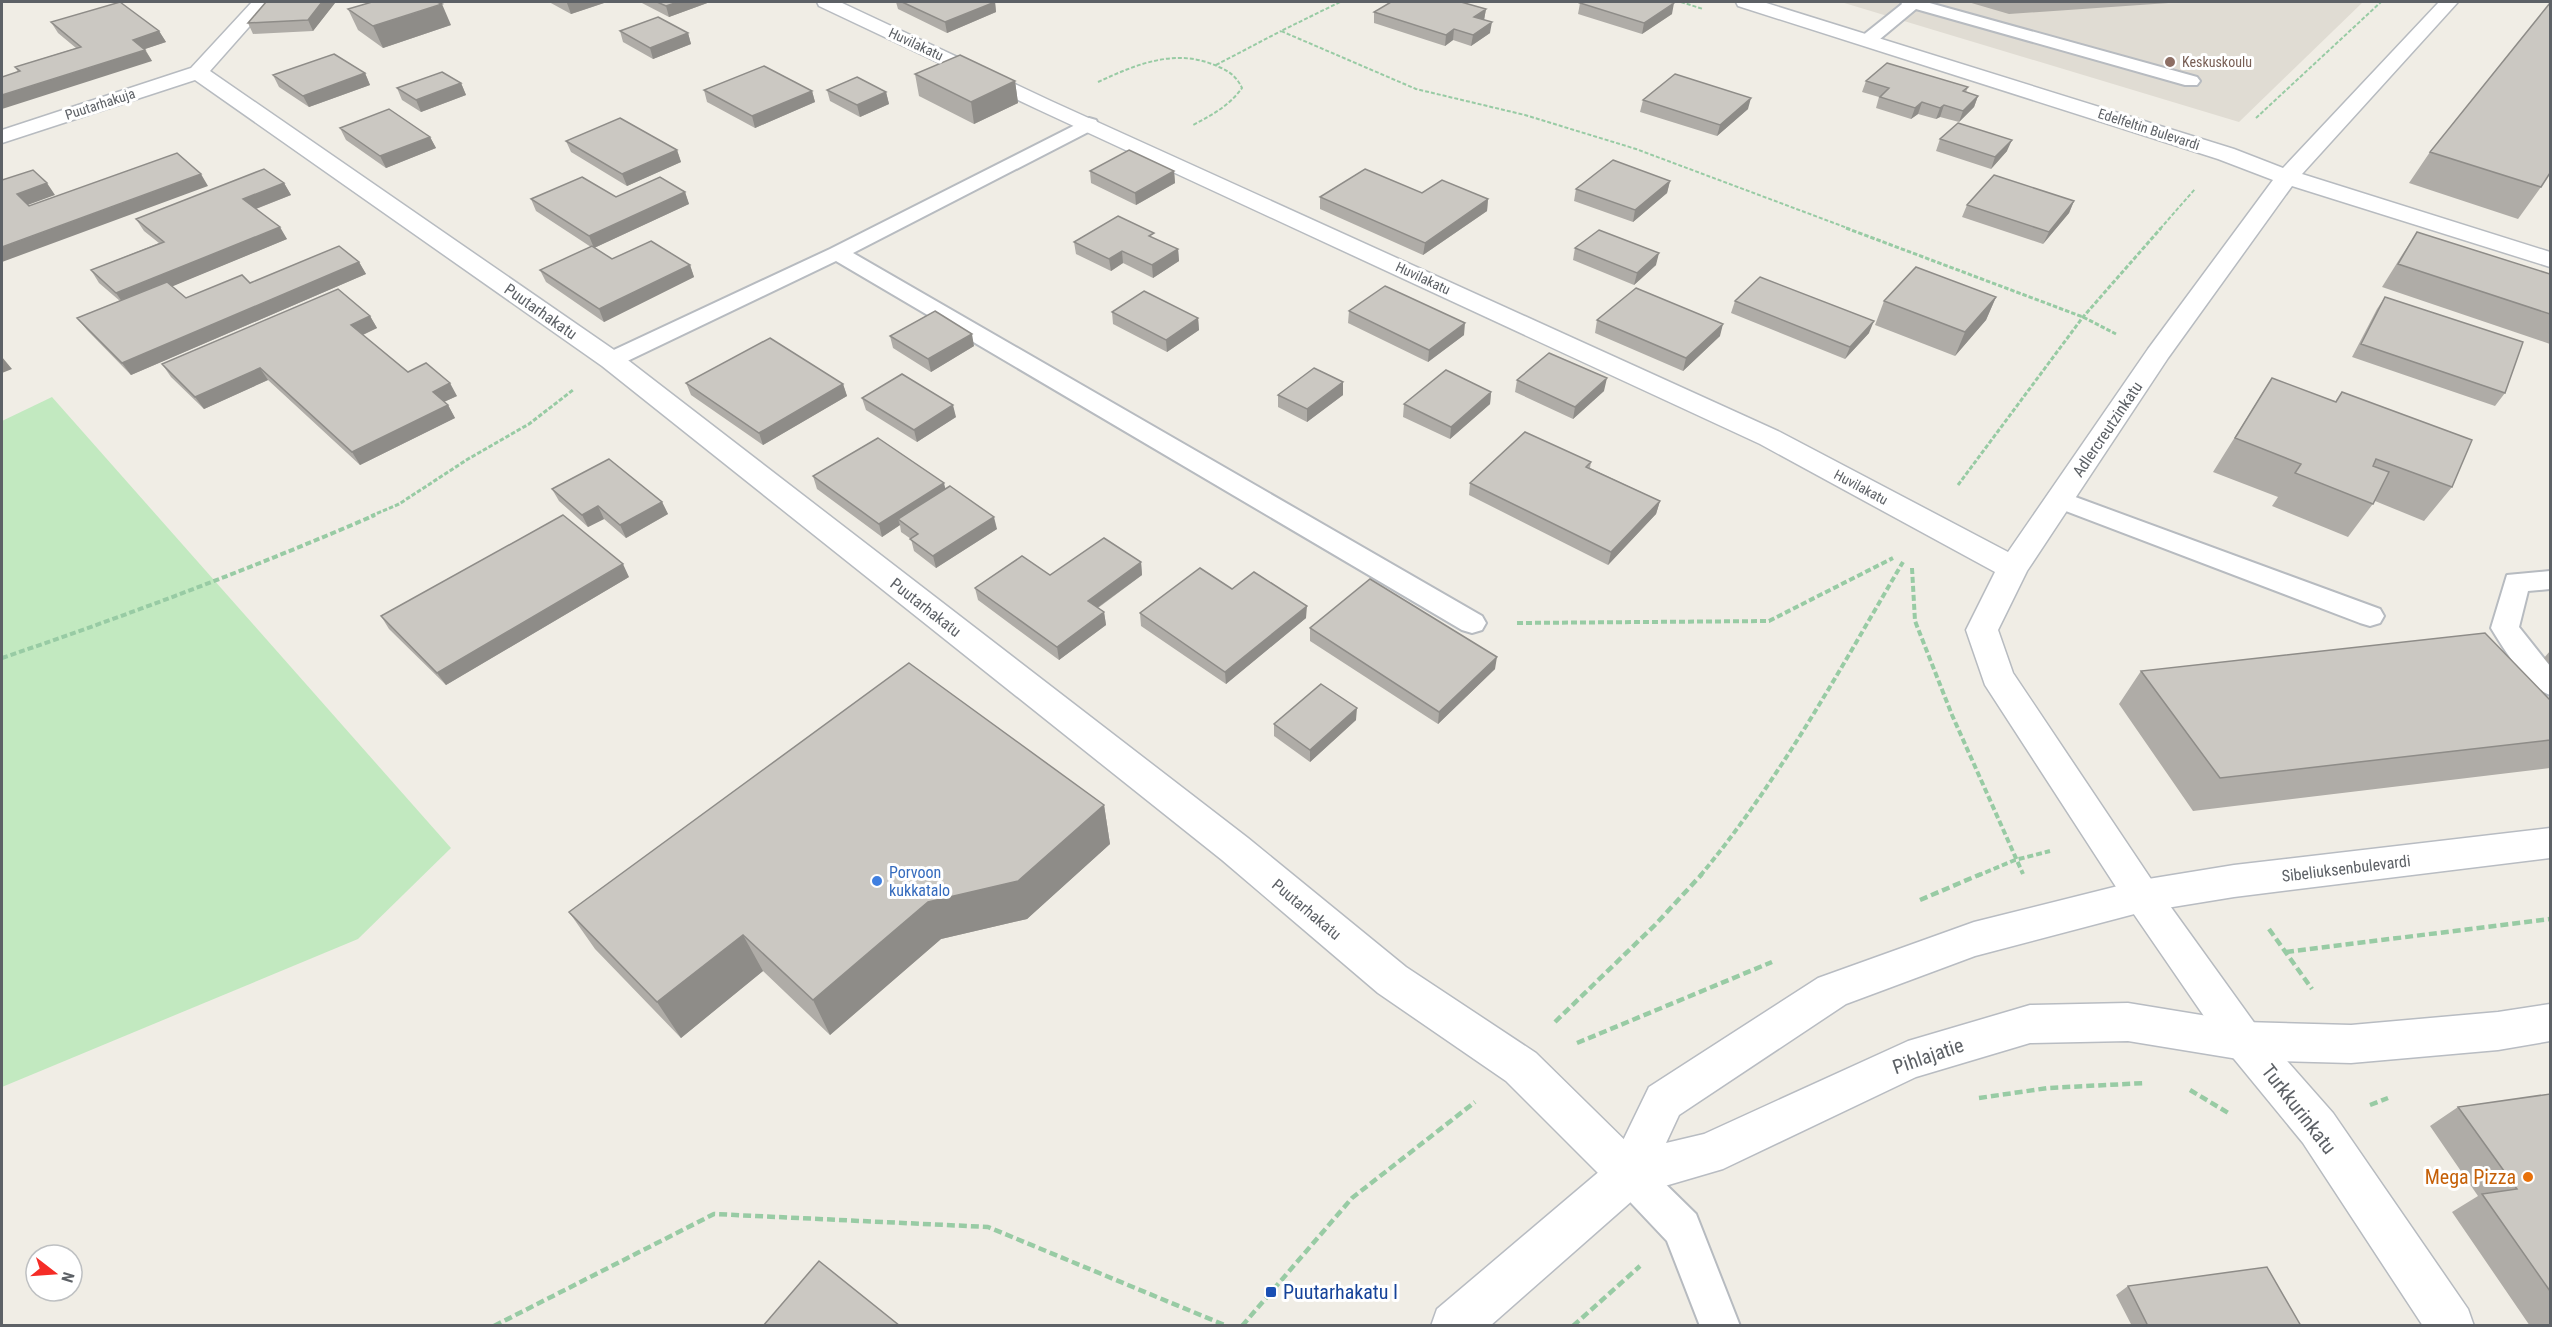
<svg xmlns="http://www.w3.org/2000/svg" width="2552" height="1327" font-family="'Roboto Condensed',sans-serif">
	<style>
		.education { fill: #e0dcd3 }
		.green { fill: #c2e9c0 }
		.lines { fill: none; stroke-linecap: round; stroke-linejoin: round }
		.lane-casing { stroke: #b7bbc0; stroke-width: 4 }
		.street-casing { stroke: #b7bbc0; stroke-width: 3 }
		.secondary-casing { stroke: #b8bcc2; stroke-width: 3 }
		.path-far3 { stroke: #98cba4; stroke-width: 2; stroke-dasharray: 4 2; stroke-linecap: butt }
		.path-far2 { stroke: #98cba4; stroke-width: 3; stroke-dasharray: 4.5 2; stroke-linecap: butt }
		.path-far1 { stroke: #98cba4; stroke-width: 4; stroke-dasharray: 6 3; stroke-linecap: butt }
		.path { stroke: #98cba4; stroke-width: 4.5; stroke-dasharray: 8 4; stroke-linecap: butt }
		.lane { fill: #fff; fill-rule: evenodd }
		.street { fill: #fff; fill-rule: evenodd }
		.secondary { fill: #fff; fill-rule: evenodd }
		.wall { fill: #afaca7 }
		.shaded-wall { fill: #8e8c88 }
		.building { fill: #cbc8c2; stroke: #8e8c88; stroke-width: 1.5 }
		.education-dot { fill: #8d6e63; stroke: #fff; stroke-width: 2 }
		.shop-dot { fill: #3f7fe0; stroke: #fff; stroke-width: 2 }
		.food-dot { fill: #e8710a; stroke: #fff; stroke-width: 2 }
		.transit-dot { fill: #1a4fb4; stroke: #fff; stroke-width: 2 }
		.labels { text-anchor: middle; stroke-width: 6; stroke-linejoin: round; paint-order: stroke }
		.far-street-label { font-size: 14px; fill: #5d6166; stroke: #fff }
		.far-education-label { font-size: 14px; fill: #785e54; stroke: #fff; text-anchor: start }
		.street-label { font-size: 16px; fill: #5d6166; stroke: #fff }
		.shop-label { font-size: 16px; fill: #366cbe; stroke: #fff; text-anchor: start }
		.near-street-label { font-size: 20px; fill: #5d6166; stroke: #fff }
		.near-food-label { font-size: 20px; fill: #c56008; stroke: #fff; text-anchor: end }
		.near-transit-label { font-size: 20px; fill: #164399; stroke: #fff; text-anchor: start }
	</style>
	<rect width="100%" height="100%" fill="#f0ede5"/>
	<path class="education" d="M1841 2H2363L2239 122Z"/>
	<path class="green" d="M52 397 451 848 358 939 2 1087V421Z"/>
	<g class="lines">
		<defs>
			<path id="lane" d="M1901 2H1926L2197 77 2200 81 2197 85H2185L1916 9 1874 44H1862L1859 40 1862 36 1902 4Z
				M1089 118 1096 120 1098 124 1096 128 853 253 1482 616 1486 623 1482 630 1472 633 1462 630 836 261 619 365 611 367 603 365 600 360 603 355 830 249Z
				M2059 491 2380 609 2384 616 2380 623 2370 626 2360 623 2050 505 2046 499 2050 493Z
				M2550 571V589L2528 591 2519 627 2550 666V695C2528 688 2503 648 2491 628L2507 575Z
				M1629 1155 1642 1161 1696 1214 1740 1326H1700L1667 1241 1616 1187 1610 1174 1616 1161Z"/>
			<path id="street" d="M252 2H271L210 71 620 354 1248 838 1406 967 1536 1053 1644 1159 1651 1174 1644 1189 1629 1196 1614 1189 1506 1081 1378 993 1222 860 602 366 195 80 2 143V130L191 68Z
				M817 2H840L1051 101 1780 432 2008 552 2148 349 2273 180 2218 159 1738 6 1736 2H1763L2234 149 2283 168 2439 2H2458L2302 174 2550 252V267L2292 186 2168 358 2027 571 1998 630 2013 673 2155 885 2258 1028 2333 1113 2468 1309 2474 1326H2423L2303 1143 2230 1054 2129 907 1985 685 1966 630 1995 572 1760 444 1037 109 819 6Z"/>
			<path id="secondary" d="M2550 828V858L2234 897 2142 912 1975 956 1846 1004 1679 1115 1666 1143 1704 1134 1908 1041 2030 1005 2128 1003 2244 1022 2351 1025 2498 1012 2550 1004V1041L2498 1050 2351 1063 2244 1060 2128 1041 2030 1043 1916 1077 1723 1169 1641 1193 1490 1326H1431L1437 1309 1614 1159 1649 1087 1818 978 1974 922 2142 880 2234 865Z"/>
		</defs>
		<use href="#lane" class="lane-casing"/>
		<use href="#street" class="street-casing"/>
		<use href="#secondary" class="secondary-casing"/>
		<path class="path-far3" d="M1340 2 1281 31 1416 89 1525 115 1636 149 1850 229
			M1681 2 1703 9
			M1216 65 1281 31
			M1098 82C1137 64 1177 47 1219 67 1229 71 1237 77 1242 88 1229 106 1212 115 1193 125
			M2256 118 2381 2
			M2160 229 2195 189"/>
		<path class="path-far2" d="M1846 228 2083 317 2116 334
			M1958 485 2083 317 2161 228
			M371 516 399 504 468 459 529 424 573 390"/>
		<path class="path-far1" d="M1912 568 1915 621 1952 715 2023 874
			M1517 623 1769 621 1893 558
			M2 658C128 615 253 568 375 515
			M1700 876C1780 780 1840 669 1903 562
			M1977 876 2015 860 2050 851"/>
		<path class="path" d="M1920 900 1981 874
			M2269 929 2312 989
			M2286 952 2550 919
			M1555 1022 1655 925 1702 874
			M1577 1043 1772 962
			M2190 1090 2230 1114
			M1979 1098 2048 1088 2145 1083
			M2370 1105 2388 1098
			M494 1326 714 1214 988 1227 1227 1326
			M1242 1326 1352 1198 1475 1102
			M1573 1326 1640 1266"/>
		<use href="#lane" class="lane"/>
		<use href="#street" class="street"/>
		<use href="#secondary" class="secondary"/>
	</g>
	<path class="wall" d="M549 2H607L571 14Z
		M640 2H710L669 17Z
		M896 2H995L996 12 947 33 898 9Z
		M1968 2H2183L2009 14Z
		M335 3 313 31 253 34 248 23Z
		M1580 3 1672 14 1642 34 1578 14Z
		M348 9 451 25 383 48 358 30Z
		M1486 9 1484 20 1490 33 1471 46 1453 40 1445 46 1374 23V12Z
		M51 22 159 31 166 42 145 49 152 61 18 72 15 67 76 48 58 33Z
		M620 31 688 33 691 44 653 59 623 42Z
		M365 73 370 85 309 107 279 87 273 75Z
		M915 74 1015 81 1018 103 974 124 919 96Z
		M1866 81 1968 87 1966 92 1978 96 1974 107 1959 122 1940 117 1936 119 1918 114 1911 119 1876 108 1879 97 1862 92Z
		M461 83 466 95 421 112 402 100 397 88Z
		M704 90 812 91 815 102 755 128 707 102Z
		M827 90 886 92 889 104 860 117 830 101Z
		M1643 100 1748 109 1717 136 1640 112Z
		M340 128 430 137 436 148 386 168 346 140Z
		M1940 139 2007 151 1991 169 1936 151Z
		M566 141 677 150 681 162 627 186 571 152Z
		M2430 152 2541 187 2518 219 2409 183Z
		M1090 171H1174L1175 183 1136 205 1091 183Z
		M1670 181 1667 193 1633 222 1574 201 1576 189Z
		M284 183 291 195 256 209 287 239 172 286 186 298 250 283 359 262 366 274 131 375 87 330 77 318 120 301 99 283 91 270 159 243 144 231 136 219Z
		M685 192 689 204 594 248 612 259 690 265 694 277 604 322 546 282 540 270 591 247 536 211 531 199 616 197Z
		M1422 193 1488 199 1487 211 1423 255 1320 209V197Z
		M2074 201 2069 213 2043 244 1962 217 1967 205Z
		M2417 232 2550 274V344L2382 287 2402 255Z
		M1074 242 1178 249 1179 261 1153 278 1123 263 1111 271 1076 254Z
		M1575 248 1656 265 1634 285 1573 260Z
		M1996 297 1986 320 1955 356 1875 325 1884 301Z
		M2385 297 2505 393 2495 406 2352 357 2377 309Z
		M1735 301 1869 333 1845 359 1731 313Z
		M1349 311 1464 335 1428 362 1348 323Z
		M1112 312 1198 318 1199 330 1167 352 1113 324Z
		M370 316 377 328 363 335 408 372 457 396 444 402 448 405 455 418 360 465 268 380 204 409 171 377 162 364Z
		M1597 320 1720 336 1683 371 1595 333Z
		M890 336 974 346 931 372 893 348Z
		M2272 378 2335 402 2342 392 2452 487 2424 521 2375 501 2348 537 2272 506 2278 497 2213 472Z
		M1517 380 1604 391 1573 419 1515 392Z
		M1343 382V395L1307 422 1278 407V395Z
		M686 383 843 384 847 396 763 445 691 395Z
		M1491 392 1490 404 1450 439 1403 417 1404 404Z
		M862 398 956 417 917 442 866 410Z
		M1591 462 1590 468 1660 501 1656 514 1608 565 1469 495 1470 483Z
		M813 476 945 489 997 529 936 568 914 551 911 539 901 532 900 525 882 537 817 489Z
		M552 489 662 502 668 514 626 538 604 519 588 527 559 501Z
		M1141 562 1142 575 1098 608 1104 612 1106 625 1059 660 978 600 975 588 1050 575Z
		M629 577 446 685 389 629 381 616Z
		M1140 613 1306 618 1226 684 1141 626Z
		M1310 628 1495 669 1438 724 1310 641Z
		M2550 651V665L2544 658Z
		M2141 671 2550 700V768L2193 811 2119 704Z
		M1356 720 1310 762 1274 736V724Z
		M1104 805 1110 844 1027 919 941 939 830 1035 763 971 681 1038 595 949 569 912Z
		M2550 1094V1326H2530L2452 1212 2478 1196 2430 1126 2458 1107Z
		M2128 1286 2301 1326H2132L2116 1295Z"/>
	<path class="shaded-wall" d="M322 2H335V3L313 31 308 20Z
		M572 2H607L571 14 567 3Z
		M678 2H710L669 17 666 6Z
		M995 2 996 12 947 33 945 22Z
		M1674 3 1672 14 1642 34 1644 23Z
		M442 4 451 25 383 48 373 26Z
		M1486 9 1484 20 1474 17Z
		M1492 22 1490 33 1471 46 1473 35Z
		M1454 29 1453 40 1445 46 1446 35Z
		M159 31 166 42 139 51 133 40Z
		M688 33 691 44 653 59 650 48Z
		M145 50 152 61 2 109V95Z
		M365 73 370 85 309 107 303 96Z
		M1015 81 1018 103 974 124 971 102Z
		M461 83 466 95 421 112 416 100Z
		M812 91 815 102 755 128 752 116Z
		M886 92 889 104 860 117 857 105Z
		M1978 96 1974 107 1959 122 1963 111Z
		M1751 98 1748 109 1717 136 1720 125Z
		M1922 102 1918 114 1911 119 1915 108Z
		M1944 105 1940 117 1936 119 1940 108Z
		M430 137 436 148 386 168 380 156Z
		M2012 140 2007 151 1991 169 1995 157Z
		M677 150 681 162 627 186 622 174Z
		M1174 171 1175 183 1136 205 1135 193Z
		M201 174 208 186 2 262V247Z
		M1670 181 1667 193 1633 222 1635 210Z
		M47 183 55 195 25 206 17 194Z
		M284 183 291 195 250 211 243 199Z
		M685 192 689 204 594 248 589 236Z
		M1488 199 1487 211 1423 255 1425 243Z
		M2074 201 2069 213 2043 244 2049 232Z
		M280 227 287 239 125 306 116 293Z
		M1178 249 1179 261 1153 278 1152 265Z
		M1122 251 1123 263 1111 271 1109 259Z
		M1659 253 1656 265 1634 285 1637 273Z
		M359 262 366 274 131 375 122 363Z
		M690 265 694 277 604 322 599 309Z
		M1996 297 1986 320 1955 356 1965 332Z
		M370 316 377 328 358 337 351 325Z
		M1198 318 1199 330 1167 352 1166 340Z
		M1874 321 1869 333 1845 359 1850 347Z
		M1465 323 1464 335 1428 362 1429 350Z
		M1723 324 1720 336 1683 371 1686 358Z
		M972 334 974 346 931 372 928 359Z
		M2 357 12 369 2 373Z
		M260 368 268 380 204 409 195 397Z
		M1607 378 1604 391 1573 419 1575 407Z
		M1343 382V395L1307 422V409Z
		M450 383 457 396 439 404 433 392Z
		M843 384 847 396 763 445 759 433Z
		M1491 392 1490 404 1450 439 1451 427Z
		M448 405 455 418 360 465 352 452Z
		M953 405 956 417 917 442 914 430Z
		M944 483 947 495 898 519 900 525 882 537 879 524Z
		M1660 501 1656 514 1608 565 1611 552Z
		M662 502 668 514 626 538 620 525Z
		M598 506 604 519 588 527 582 515Z
		M994 517 997 529 936 568 933 556Z
		M1141 562 1142 575 1090 613 1088 601Z
		M623 564 629 577 446 685 437 673Z
		M1307 606 1306 618 1226 684 1225 672Z
		M1104 612 1106 625 1059 660 1057 647Z
		M1497 657 1495 669 1438 724 1439 712Z
		M1357 708 1356 720 1310 762V750Z
		M1104 805 1110 844 1027 919 941 939 830 1035 813 1000 928 902Z
		M743 935 763 971 681 1038 657 1002Z"/>
	<path class="building" d="M120 2 159 31 133 40 145 50 2 95V77L20 71 15 67 81 47 51 22Z
		M266 2H322L308 20 248 23Z
		M372 2H437L442 4 373 26 348 9Z
		M657 2H678L666 6Z
		M902 2H995L945 22Z
		M1391 2H1461L1486 9 1474 17 1492 22 1473 35 1454 29 1446 35 1374 12Z
		M1583 2H1669L1674 3 1644 23 1580 3Z
		M2550 3V173L2541 187 2430 152Z
		M658 17 688 33 650 48 620 31Z
		M334 54 365 73 303 96 273 75Z
		M960 55 1015 81 971 102 915 74Z
		M1887 63 1968 87 1963 91 1978 96 1963 111 1944 105 1940 108 1922 102 1915 108 1880 97 1889 88 1866 81Z
		M764 66 812 91 752 116 704 90Z
		M442 72 461 83 416 100 397 88Z
		M1675 74 1751 98 1720 125 1643 100Z
		M857 77 886 92 857 105 827 90Z
		M389 109 430 137 380 156 340 128Z
		M620 118 677 150 622 174 566 141Z
		M1958 123 2012 140 1995 157 1940 139Z
		M1129 150 1174 171 1135 193 1090 171Z
		M177 153 201 174 2 247V180L33 170 47 183 17 194 29 206Z
		M1613 160 1670 181 1635 210 1576 189Z
		M264 169 284 183 243 199 280 227 116 293 91 270 164 242 136 219Z
		M1365 169 1422 193 1442 180 1488 199 1425 243 1320 197Z
		M1994 175 2074 201 2049 232 1967 205Z
		M582 177 616 197 660 177 685 192 589 236 531 199Z
		M1118 216 1154 233 1149 236 1178 249 1152 265 1122 251 1109 259 1074 242Z
		M1599 230 1659 253 1637 273 1575 248Z
		M2417 232 2550 274V314L2398 264Z
		M651 241 690 265 599 309 540 270 592 246 612 259Z
		M339 246 359 262 122 363 77 318 167 282 186 298 242 275 250 283Z
		M1916 267 1996 297 1965 332 1884 301Z
		M1760 277 1874 321 1850 347 1735 301Z
		M1385 286 1465 323 1429 350 1349 311Z
		M1636 288 1723 324 1686 358 1597 320Z
		M338 289 370 316 351 325 408 372 426 363 450 383 433 392 448 405 352 452 260 368 195 397 162 364Z
		M1144 291 1198 318 1166 340 1112 312Z
		M2385 297 2523 342 2505 393 2361 344Z
		M935 311 972 334 928 359 890 336Z
		M770 338 843 384 759 433 686 383Z
		M1549 353 1607 378 1575 407 1517 380Z
		M1314 368 1343 382 1307 409 1278 395Z
		M1446 370 1491 392 1451 427 1404 404Z
		M902 374 953 405 914 430 862 398Z
		M2272 378 2336 402 2342 392 2472 440 2452 487 2376 459 2373 466 2389 472 2373 504 2295 473 2301 464 2235 438Z
		M1525 432 1591 462 1586 467 1660 501 1611 552 1470 483Z
		M878 438 944 483 879 524 813 476Z
		M609 459 662 502 620 525 598 506 582 515 552 489Z
		M950 486 994 517 933 556 910 539 918 534 898 519Z
		M563 515 623 564 437 673 381 616Z
		M1104 538 1141 562 1088 601 1104 612 1057 647 975 588 1022 556 1050 575Z
		M1200 568 1232 589 1254 572 1307 606 1225 672 1140 613Z
		M1370 579 1497 657 1439 712 1310 628Z
		M2485 633 2550 700V740L2220 778 2141 671Z
		M909 663 1104 805 1018 881 928 902 813 1000 743 935 657 1002 569 912Z
		M1321 684 1357 708 1310 750 1274 724Z
		M2550 1094V1291L2482 1194 2517 1189 2458 1107Z
		M819 1261 900 1326H763Z
		M2267 1267 2301 1326H2148L2128 1286Z"/>
	<circle class="education-dot" cx="2170" cy="62" r="6"/>
	<circle class="shop-dot" cx="877" cy="881" r="6"/>
	<circle class="food-dot" cx="2528" cy="1177" r="6"/>
	<rect class="transit-dot" x="1265" y="1286" width="12" height="12" rx="3"/>
	<g class="labels">
		<g class="far-street-label">
			<text transform="translate(916 44) rotate(25)" y="5">Huvilakatu</text>
			<text transform="translate(100 104) rotate(-18)" y="5">Puutarhakuja</text>
			<text transform="translate(2149 129) rotate(18)" y="5">Edelfeltin Bulevardi</text>
			<text transform="translate(1423 278) rotate(25)" y="5">Huvilakatu</text>
			<text transform="translate(1861 487) rotate(28)" y="5">Huvilakatu</text>
		</g>
		<g class="far-education-label">
			<text x="2182" y="67">Keskuskoulu</text>
		</g>
		<g class="street-label">
			<text transform="translate(541 311) rotate(35)" y="6">Puutarhakatu</text>
			<text transform="translate(2107 429) rotate(-56)" y="6">Adlercreutzinkatu</text>
			<text transform="translate(926 607) rotate(38)" y="6">Puutarhakatu</text>
			<text transform="translate(2346 868) rotate(-7)" y="6">Sibeliuksenbulevardi</text>
			<text transform="translate(1307 909) rotate(40)" y="6">Puutarhakatu</text>
		</g>
		<g class="shop-label">
			<text x="889" y="878">Porvoon<tspan x="889" dy="18">kukkatalo</tspan></text>
		</g>
		<g class="near-street-label">
			<text transform="translate(1928 1056) rotate(-19)" y="7">Pihlajatie</text>
			<text transform="translate(2299 1109) rotate(52)" y="7">Turkkurinkatu</text>
		</g>
		<g class="near-food-label">
			<text x="2516" y="1184">Mega Pizza</text>
		</g>
		<g class="near-transit-label">
			<text x="1283" y="1299">Puutarhakatu I</text>
		</g>
	</g>
	<rect width="2552" height="1327" fill="none" stroke="#5d6166" stroke-width="6"/>
	<g transform="translate(54 1273) rotate(107)"><circle r="28" fill="#ffffff" stroke="#bec0c2" stroke-width="1.5"/>
	<path d="M0-4.5L10 22L0 15L-10 22Z" fill="#f52c26"/>
	<text y="-9" font-size="16" font-weight="bold" text-anchor="middle" fill="#5d6166">N</text>
	</g>
</svg>
